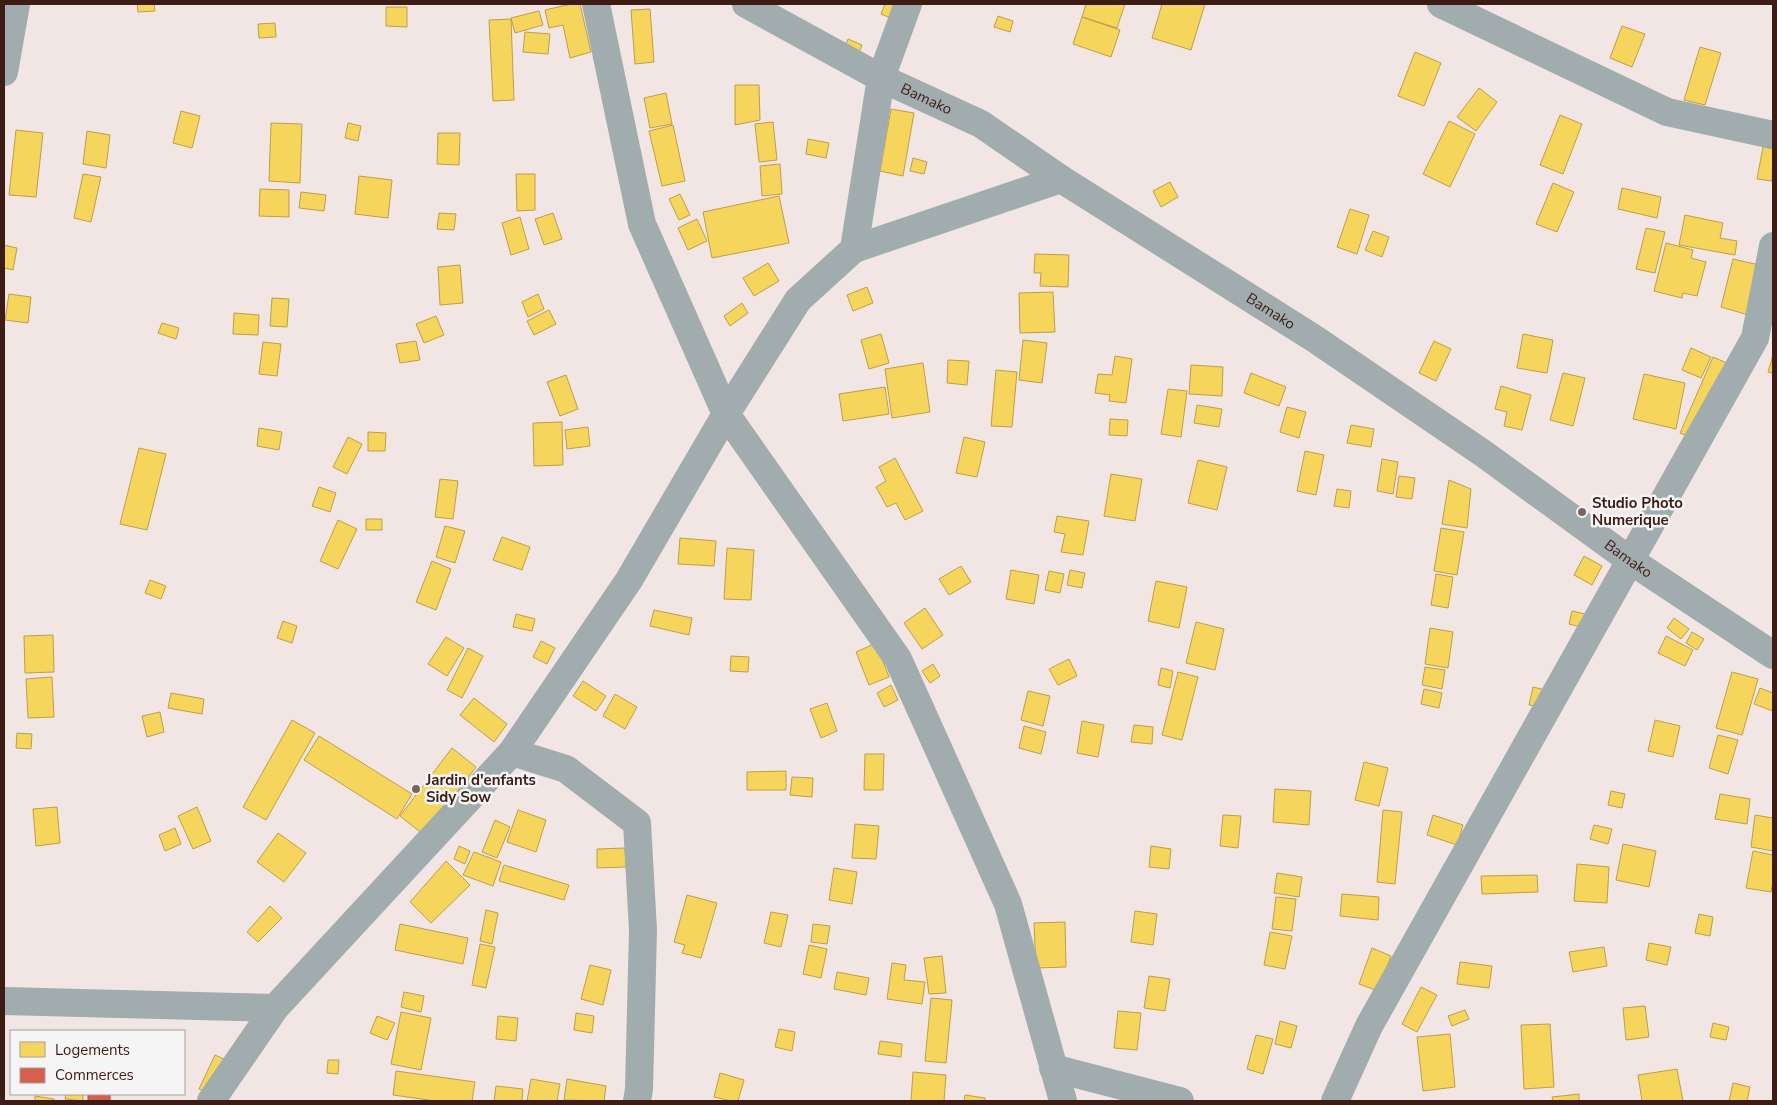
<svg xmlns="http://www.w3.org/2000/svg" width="1777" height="1105" font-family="'Nunito Sans',sans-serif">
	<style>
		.homes { fill: #f6d55c; stroke: #bf9e47 }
		.shops { fill: #d6604d; stroke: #a84c3c }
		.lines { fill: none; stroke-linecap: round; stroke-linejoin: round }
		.minor { stroke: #a0acae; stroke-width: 28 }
		.poi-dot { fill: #7d635e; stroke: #f5f5f5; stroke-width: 2 }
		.labels { text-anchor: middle; stroke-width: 5; stroke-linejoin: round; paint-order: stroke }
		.street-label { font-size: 15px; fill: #3e1c16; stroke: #f5f5f5 }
		.poi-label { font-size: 15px; font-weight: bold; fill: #3e1c16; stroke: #f5f5f5; text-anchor: start }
	</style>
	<rect width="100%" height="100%" fill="#f1e6e4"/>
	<path class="homes" d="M137 4H154L155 11 138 12Z
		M571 4H580L591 52 570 58 563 25 549 28 545 10Z
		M885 4H905L898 21 881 14Z
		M1086 4H1125L1117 28 1082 17Z
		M1162 4H1205L1191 50 1152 38Z
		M386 7H407V27L386 26Z
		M650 9 654 62 635 64 631 10Z
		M539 11 543 25 515 33 511 18Z
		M998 16 1013 21 1010 32 994 27Z
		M1082 17 1120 30 1111 57 1073 44Z
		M511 19 514 100 493 101 489 20Z
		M275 23 276 37 259 38 258 24Z
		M1622 26 1645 34 1632 67 1610 58Z
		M525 32 550 34 548 54 523 52Z
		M848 39 862 45 857 58 843 53Z
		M1700 47 1721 53 1705 105 1684 100Z
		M1415 52 1441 63 1424 106 1398 96Z
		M735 85H759L760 120 735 125Z
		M1479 88 1497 102 1476 131 1457 117Z
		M666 93 672 124 650 128 644 98Z
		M891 109 914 113 903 176 880 171Z
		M181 111 200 116 192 148 173 143Z
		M1560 115 1582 124 1563 174 1540 165Z
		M1449 121 1475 134 1450 187 1423 174Z
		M773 122 777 160 759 162 755 124Z
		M271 123 302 124 300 183 269 181Z
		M348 123 361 126 358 141 345 138Z
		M673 125 685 181 662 186 649 131Z
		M16 130 43 133 36 197 9 195Z
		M87 131 110 135 106 168 83 164Z
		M438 133H460L459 165 437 164Z
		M808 139 829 143 826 158 806 154Z
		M1763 147 1773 149 1772 181 1757 179Z
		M913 158 927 162 924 174 910 171Z
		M780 164 782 194 762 196 760 166Z
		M83 174 101 177 91 222 74 218Z
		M516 174H535V210L517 211Z
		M359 176 392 180 388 218 355 214Z
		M1170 182 1178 197 1161 207 1153 191Z
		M1553 183 1574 192 1557 232 1536 224Z
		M1622 188 1661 197 1657 218 1618 209Z
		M260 189 289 190V217L259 216Z
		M301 192 326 195 324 211 299 208Z
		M680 194 690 215 679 220 669 199Z
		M779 196 789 243 712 258 703 212Z
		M1350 209 1369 215 1357 254 1337 247Z
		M439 213 456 214 454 230 437 229Z
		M553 213 562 239 544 245 535 219Z
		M1685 215 1723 223 1720 238 1737 241 1735 255 1679 245Z
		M520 217 529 249 511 255 502 223Z
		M697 219 707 241 688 250 678 228Z
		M1646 228 1665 232 1655 273 1636 269Z
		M1373 231 1389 237 1382 257 1365 250Z
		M1666 243 1693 250 1691 258 1706 262 1697 296 1683 293 1682 298 1654 291Z
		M4 245 17 248 13 270 4 268Z
		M1035 254 1069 255 1068 287 1040 286 1041 273H1034Z
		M1733 259 1768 267 1755 317 1721 307Z
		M768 263 779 281 754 296 743 278Z
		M460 265 463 303 440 305 438 267Z
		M867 287 873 303 853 311 847 295Z
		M1053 292 1055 332 1020 333 1019 293Z
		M9 294 31 297 28 323 5 320Z
		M538 294 544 309 528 317 522 302Z
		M272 298 289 299 287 327 270 326Z
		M742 303 748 313 730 326 724 316Z
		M549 310 556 324 534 335 527 321Z
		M234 313 259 315 258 335 233 334Z
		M436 316 444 335 424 343 416 324Z
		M162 323 179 328 176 339 158 333Z
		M881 334 889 363 869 369 861 340Z
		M1523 334 1553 340 1547 373 1517 368Z
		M1023 340 1047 343 1042 383 1019 380Z
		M416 341 420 360 400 363 396 344Z
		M1434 341 1451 349 1436 381 1419 373Z
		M263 342 281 344 277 376 259 374Z
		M1691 348 1711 357 1701 378 1682 370Z
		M1773 355V373L1768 372Z
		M1115 356 1132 359 1126 403 1109 401 1110 395 1095 393 1098 374 1112 375Z
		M1713 357 1729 364 1696 440 1680 433Z
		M948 360 969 361 967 385 947 383Z
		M923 363 930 412 892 418 885 369Z
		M1191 365 1223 367 1222 396 1189 394Z
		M996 370 1017 372 1012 427 991 426Z
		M1251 373 1286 387 1279 406 1244 393Z
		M1563 373 1585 378 1573 426 1550 420Z
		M1644 374 1685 383 1676 429 1633 419Z
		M566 375 578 409 560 416 547 382Z
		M1501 386 1531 395 1522 430 1504 426 1507 412 1495 409Z
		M885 387 889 414 843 421 839 394Z
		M1168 389 1187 391 1181 437 1161 434Z
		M1197 405 1222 409 1219 427 1194 423Z
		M1287 407 1306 412 1299 438 1280 432Z
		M1110 419 1128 420 1127 436 1109 435Z
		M562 422 563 465 534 466 533 423Z
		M1351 425 1374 429 1371 447 1347 443Z
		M588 427 590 446 567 449 565 430Z
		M259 428 282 432 279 450 257 446Z
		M368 432 386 433 385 451H368Z
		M348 437 362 444 347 474 333 467Z
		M964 437 985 442 977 477 956 473Z
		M139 448 166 454 147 530 120 524Z
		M1305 451 1324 455 1316 495 1297 491Z
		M895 458 923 511 905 520 896 503 887 507 876 487 886 481 879 467Z
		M1382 459 1398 462 1393 494 1377 491Z
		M1198 460 1227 467 1217 510 1188 503Z
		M1111 474 1142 479 1135 521 1104 516Z
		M1399 476 1415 478 1412 499 1396 497Z
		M440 479 458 481 453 519 435 517Z
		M1449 480 1471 489 1467 528 1442 524Z
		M319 487 336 493 330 512 312 506Z
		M1337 489 1351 491 1349 508 1334 506Z
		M1057 516 1089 521 1083 555 1061 552 1065 534 1054 532Z
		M366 519H382V530H366Z
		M338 520 357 529 338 569 320 561Z
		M445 526 465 531 455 563 436 557Z
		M1441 528 1464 532 1457 575 1434 571Z
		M502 537 530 547 522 570 493 560Z
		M680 538 716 541 714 566 678 564Z
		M727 548 754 550 751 600 724 599Z
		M1584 556 1602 566 1592 585 1574 575Z
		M432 561 451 569 436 610 416 602Z
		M961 566 971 582 949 595 939 579Z
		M1011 570 1039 575 1034 604 1006 599Z
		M1070 570 1085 573 1082 588 1067 585Z
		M1049 571 1064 574 1060 593 1045 590Z
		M1436 574 1453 577 1448 608 1431 605Z
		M150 580 166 586 161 599 145 593Z
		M1156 581 1187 587 1179 628 1148 621Z
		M925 608 943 635 922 649 904 623Z
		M654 610 692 618 689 635 650 626Z
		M1572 611 1585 614 1581 627 1569 624Z
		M516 614 535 619 532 631 513 627Z
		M1674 618 1689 629 1681 639 1667 628Z
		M283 621 297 626 292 643 277 638Z
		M1196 622 1224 629 1215 670 1186 663Z
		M1430 628 1453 632 1448 668 1425 664Z
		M1692 632 1704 639 1697 650 1686 643Z
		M53 635 54 672 25 673 24 636Z
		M1666 636 1693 650 1685 666 1658 653Z
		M446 637 464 648 447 676 428 664Z
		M541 641 555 648 547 664 533 657Z
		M876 643 889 677 869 685 856 652Z
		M468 648 483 656 462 698 447 690Z
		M731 656 749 657 748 672 730 671Z
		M1069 659 1077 676 1058 685 1049 669Z
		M933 664 940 676 930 683 922 671Z
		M1425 667 1445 670 1442 689 1422 685Z
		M1161 668 1173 671 1170 688 1158 685Z
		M1178 672 1198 677 1182 740 1162 735Z
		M1732 672 1758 679 1742 735 1716 728Z
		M52 677 54 717 28 718 26 679Z
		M583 681 606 696 596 711 573 696Z
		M891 685 898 700 884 707 877 693Z
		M1533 687 1554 692 1550 710 1529 705Z
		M1760 688 1773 693V711L1754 704Z
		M1424 689 1442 693 1439 708 1421 704Z
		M1028 691 1050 696 1043 726 1021 720Z
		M171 693 204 699 202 714 168 708Z
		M615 694 637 707 625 729 603 716Z
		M474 698 507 724 494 742 460 715Z
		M827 703 837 731 821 738 810 709Z
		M160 712 164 732 147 737 142 716Z
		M292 720 315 733 266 820 243 807Z
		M1655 720 1680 726 1673 757 1648 751Z
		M1082 721 1104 725 1098 757 1077 753Z
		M1134 725 1153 727 1152 744 1131 742Z
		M1024 726 1046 732 1041 754 1019 748Z
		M17 733 32 734 31 749 16 748Z
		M1718 735 1738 740 1728 774 1709 768Z
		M319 736 412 794 397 819 304 760Z
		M452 748 476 767 424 835 400 816Z
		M865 754H884L883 790H864Z
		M1364 762 1388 768 1379 806 1355 800Z
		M786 771V790H747V772Z
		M792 777 813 778 812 797 790 795Z
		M1275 789 1311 791 1309 825 1273 822Z
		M1611 791 1625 794 1622 808 1608 805Z
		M1720 794 1750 799 1747 824 1715 819Z
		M57 807 60 843 36 846 33 809Z
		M197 807 211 841 193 849 178 816Z
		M518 810 546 820 536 852 507 842Z
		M1383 810 1402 812 1395 884 1377 882Z
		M1223 815 1241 816 1238 848 1220 846Z
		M1433 815 1463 825 1457 845 1427 835Z
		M1755 815 1773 818V851L1751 847Z
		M495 820 510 827 497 858 482 852Z
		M855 824 879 826 876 859 852 858Z
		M1594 825 1612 829 1608 844 1590 839Z
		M175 828 181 844 165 851 159 835Z
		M278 833 306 853 284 882 257 862Z
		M1623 844 1656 851 1649 887 1616 880Z
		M459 846 470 851 465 864 454 859Z
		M1151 846 1171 849 1169 869 1149 867Z
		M625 848 626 867 597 868V849Z
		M1753 851 1773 855V881L1771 892 1746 888Z
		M474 852 501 862 493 886 463 875Z
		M446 861 470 885 431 923 410 902Z
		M1577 864 1609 867 1607 903 1574 901Z
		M504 865 569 885 564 900 499 881Z
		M834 868 857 872 852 904 829 900Z
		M1277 873 1302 877 1299 897 1274 893Z
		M1537 875 1538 892 1482 894 1481 876Z
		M1342 894 1379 897 1378 920 1340 916Z
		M687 895 717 903 701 958 682 953 685 945 674 942Z
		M1276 897 1296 899 1292 931 1272 929Z
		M270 906 282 918 258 942 247 932Z
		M486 910 498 913 492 944 480 941Z
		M1135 911 1157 914 1153 945 1131 942Z
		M771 912 788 915 781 947 764 943Z
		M1699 914 1713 917 1710 936 1695 933Z
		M1065 922 1066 967 1036 968 1034 923Z
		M400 924 468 938 463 964 395 950Z
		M813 924 830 926 827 944 811 942Z
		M1270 932 1292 936 1285 969 1264 965Z
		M1649 943 1671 947 1667 965 1646 960Z
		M480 944 495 947 486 988 472 985Z
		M809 945 827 949 821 978 803 974Z
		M1604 947 1607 966 1573 972 1569 952Z
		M1372 948 1391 956 1378 991 1359 984Z
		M942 956 946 993 929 994 924 958Z
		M1460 962 1492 966 1489 988 1457 984Z
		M892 963 906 965 904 980 925 982 922 1004 887 999Z
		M590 965 611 970 603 1005 581 999Z
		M837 972 869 978 866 995 834 989Z
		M1149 976 1170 979 1165 1011 1144 1008Z
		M1421 987 1437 995 1417 1032 1402 1024Z
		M404 992 424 996 421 1012 401 1007Z
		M931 998 952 1000 946 1063 925 1061Z
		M1645 1006 1649 1037 1626 1040 1623 1008Z
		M1465 1010 1469 1019 1452 1026 1448 1016Z
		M1118 1011 1141 1013 1137 1050 1114 1048Z
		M401 1012 431 1018 421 1070 391 1064Z
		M576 1013 594 1016 592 1033 574 1030Z
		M377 1016 395 1023 387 1040 370 1033Z
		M498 1016 518 1018 516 1041 496 1039Z
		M1280 1021 1297 1026 1291 1048 1275 1044Z
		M1713 1023 1729 1027 1726 1040 1710 1037Z
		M1550 1024 1554 1087 1524 1089 1521 1025Z
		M779 1029 795 1032 792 1051 775 1047Z
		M1450 1034 1455 1087 1423 1091 1417 1037Z
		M1256 1035 1273 1039 1263 1074 1247 1069Z
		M880 1041 902 1044 901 1057 878 1054Z
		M215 1055 233 1063 217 1097 199 1089Z
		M328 1060H339L338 1074 327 1073Z
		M1677 1069 1683 1101H1642L1638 1075Z
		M396 1071 475 1082 472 1101H436L393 1095Z
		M913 1072 946 1075 944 1101H911Z
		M720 1073 744 1080 738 1101H731L714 1097Z
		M531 1079 560 1084 557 1101H527Z
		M567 1079 606 1086 604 1101 564 1100Z
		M1733 1083 1750 1087 1747 1101H1729Z
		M496 1086 523 1089 522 1101H494Z
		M66 1094H83V1101L65 1099Z
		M1579 1094V1101H1553L1552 1097Z
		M965 1095 985 1098V1101H964Z
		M35 1096 54 1099V1101H35Z"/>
	<path class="shops" d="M88 1094H110V1101H88Z"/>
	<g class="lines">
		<g class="minor">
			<path d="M596 4 642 224 726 414 898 659 1008 904 1063 1101"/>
			<path id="s1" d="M746 4 881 78 981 124 1061 179 1315 339 1484 454 1631 561 1773 655"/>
			<path d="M1441 4 1667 112 1773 135"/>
			<path d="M4 72 16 4"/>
			<path d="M854 249 1061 179"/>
			<path d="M512 752 566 769 637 823 643 930 639 1089 637 1101"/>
			<path d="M4 1001 275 1008"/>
			<path d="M1053 1068 1180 1101"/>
			<path d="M211 1101 275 1008 512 752 629 580 726 414 798 300 854 249 881 78 908 4"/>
			<path d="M1335 1101 1369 1026 1755 338 1773 246"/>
		</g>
	</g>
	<g class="poi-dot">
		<circle cx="1582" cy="512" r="5"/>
		<circle cx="416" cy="789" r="5"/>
	</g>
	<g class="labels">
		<g class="street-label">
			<text dy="5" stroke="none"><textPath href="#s1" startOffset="204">Bamako</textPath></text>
			<text dy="5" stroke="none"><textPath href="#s1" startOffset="609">Bamako</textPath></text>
			<text dy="5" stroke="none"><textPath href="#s1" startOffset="1044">Bamako</textPath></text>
		</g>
		<g class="poi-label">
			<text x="1592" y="508">Studio Photo<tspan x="1592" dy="17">Numerique</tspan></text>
			<text x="426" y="785">Jardin d'enfants<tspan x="426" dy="17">Sidy Sow</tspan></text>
		</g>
	</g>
	<rect width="1777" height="1105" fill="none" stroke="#3e1c16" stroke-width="10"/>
	<rect x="10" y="1030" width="175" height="65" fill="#f5f5f5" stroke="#ac9e9c"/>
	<rect x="20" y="1042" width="25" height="15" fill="#f6d55c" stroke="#ac9e9c"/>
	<text x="55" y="1055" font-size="15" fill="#3e1c16">Logements</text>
	<rect x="20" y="1068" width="25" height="15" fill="#d6604d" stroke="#ac9e9c"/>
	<text x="55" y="1080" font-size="15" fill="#3e1c16">Commerces</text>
</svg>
